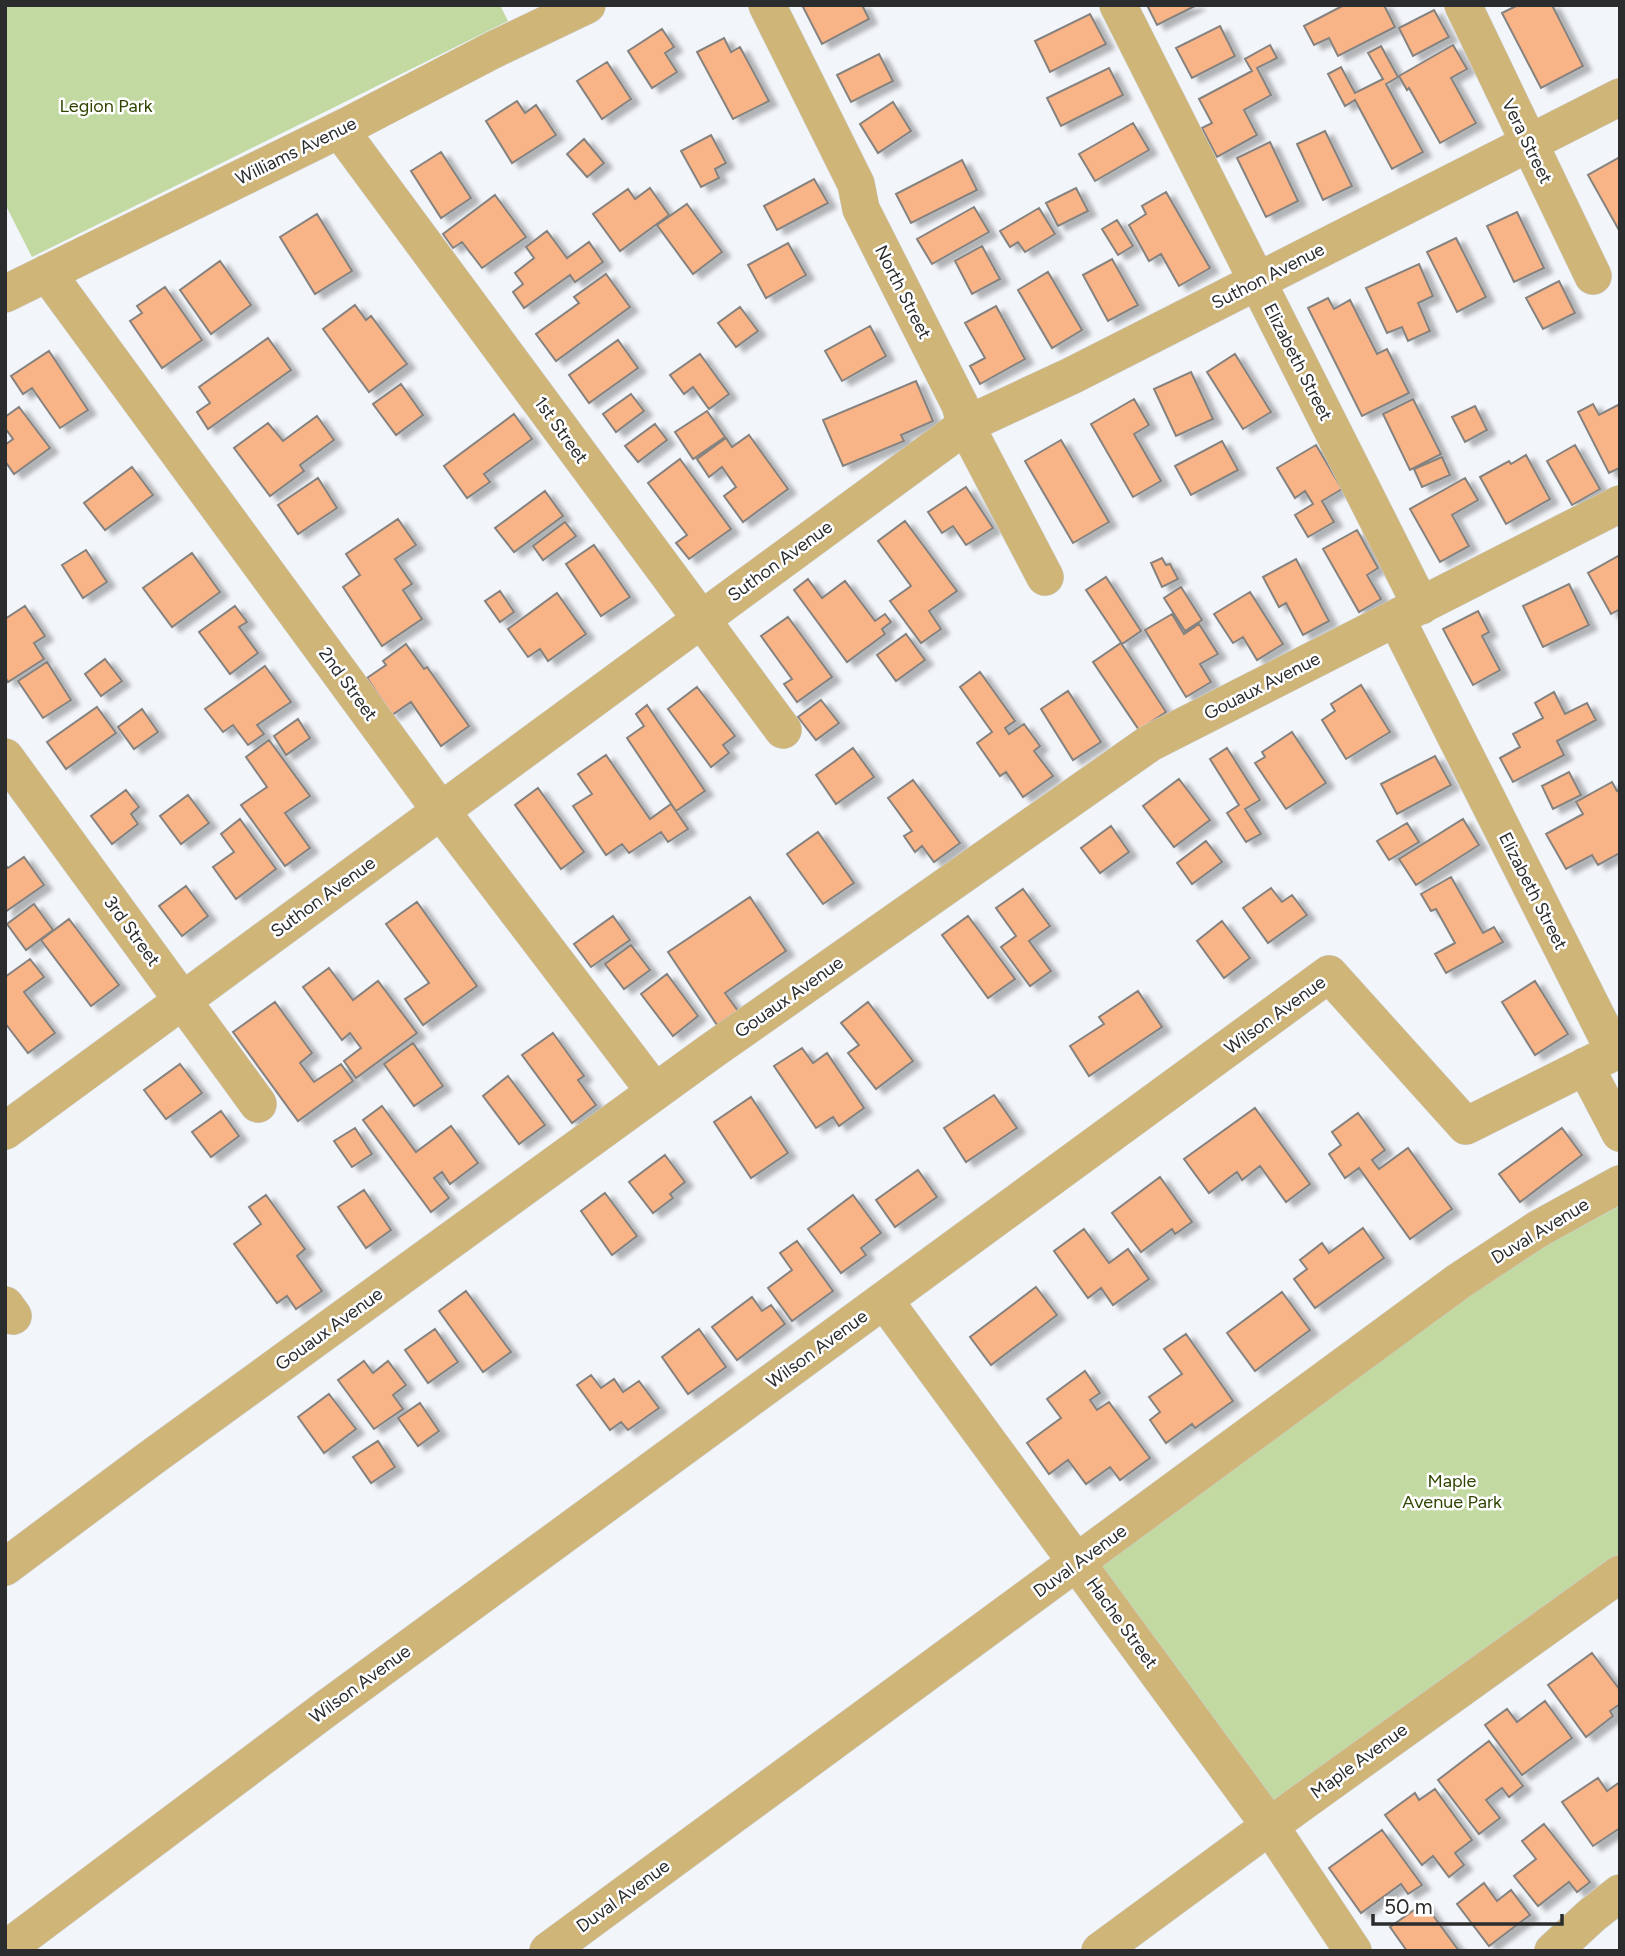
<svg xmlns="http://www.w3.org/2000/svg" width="1625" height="1956" font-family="Figtree,sans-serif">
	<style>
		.green { fill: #c2d9a2 }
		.building { fill: #f8b386; stroke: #85827f; stroke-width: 2; filter: url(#shadow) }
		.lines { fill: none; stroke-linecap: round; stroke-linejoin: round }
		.minor-casing { stroke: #ced1d4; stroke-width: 38 }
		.minor { stroke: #d0b579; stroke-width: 37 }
		.labels { text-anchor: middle; stroke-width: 5; stroke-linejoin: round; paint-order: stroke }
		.park-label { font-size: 18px; fill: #304500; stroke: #fff }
		.street-label { font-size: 18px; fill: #2b2c2e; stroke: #fff }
	</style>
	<defs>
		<filter id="shadow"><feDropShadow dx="8" dy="4.5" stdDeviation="2" flood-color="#0004"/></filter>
	</defs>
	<rect width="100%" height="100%" fill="#f2f5f9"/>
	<path class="green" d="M5 5H500L508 21 32 257 5 204Z
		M1620 1184V1574L1270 1826 1077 1562Z"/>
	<path class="building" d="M802 5H862L869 19 822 44Z
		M1147 5H1197L1157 25Z
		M1344 5H1384L1395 27 1338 56 1329 38 1314 45 1304 26Z
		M1518 5H1552L1583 66 1541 88 1502 13Z
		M1434 10 1449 37 1413 56 1399 28Z
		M1090 14 1106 44 1050 72 1035 41Z
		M1220 26 1235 56 1192 78 1176 48Z
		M662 29 674 47 665 53 677 72 652 88 628 51Z
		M724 38 731 52 740 47 769 101 733 119 697 52Z
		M1270 45 1277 58 1257 68 1271 95 1244 110 1257 135 1217 157 1202 128 1212 123 1199 99 1252 71 1245 59Z
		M1453 45 1467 69 1451 78 1476 123 1440 143 1409 88 1407 90 1399 76Z
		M1381 46 1398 77 1386 84 1423 152 1392 169 1355 100 1345 106 1328 74 1341 67 1355 93 1383 79 1368 53Z
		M879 54 893 81 851 102 837 75Z
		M607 62 631 99 602 119 577 81Z
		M1109 68 1123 95 1061 126 1047 98Z
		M517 101 525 113 536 105 556 135 512 163 486 121Z
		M893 102 911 131 878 153 860 124Z
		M1133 123 1149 150 1095 181 1079 154Z
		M1325 131 1352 186 1323 200 1297 144Z
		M711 135 726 163 715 169 719 178 701 187 681 151Z
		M584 139 604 163 587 177 567 154Z
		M1270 142 1298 201 1266 217 1237 158Z
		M441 152 471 198 441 218 411 171Z
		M1620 157V232L1588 175Z
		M962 160 977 190 911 223 896 194Z
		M814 179 828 203 777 230 764 206Z
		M650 188 669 215 620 251 593 214 628 189 635 199Z
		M1076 188 1088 211 1058 226 1046 203Z
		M1166 192 1210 268 1179 286 1161 254 1149 261 1129 225 1146 214 1142 206Z
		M495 195 526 237 482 268 462 242 453 248 443 234Z
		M687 204 722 252 693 274 657 225Z
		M974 207 989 232 932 264 917 239Z
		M1039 208 1055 234 1025 252 1018 242 1010 247 1000 231Z
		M1517 212 1544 268 1514 282 1487 226Z
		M317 214 352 271 315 294 280 237Z
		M1117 220 1133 246 1118 255 1102 229Z
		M547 231 567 258 589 242 603 262 575 282 570 275 524 308 513 292 523 284 515 273 534 258 526 247Z
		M1456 238 1486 297 1457 312 1427 252Z
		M788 243 806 275 766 298 748 265Z
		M982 246 1000 279 972 294 955 261Z
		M1112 259 1138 305 1108 321 1083 275Z
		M220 261 251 305 211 334 180 290Z
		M1419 264 1433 296 1418 303 1430 331 1408 341 1402 327 1387 333 1366 288Z
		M1048 272 1082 330 1052 348 1018 290Z
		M606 274 630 307 556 361 536 334 579 303 574 297Z
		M1559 281 1575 313 1543 329 1526 298Z
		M165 287 202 340 162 368 130 321 142 313 137 306Z
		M1328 298 1334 309 1350 300 1377 354 1387 349 1409 393 1362 416 1308 308Z
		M355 305 366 320 371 316 407 364 369 392 323 329Z
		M996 306 1025 359 980 384 970 366 985 358 965 323Z
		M740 307 758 331 736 347 718 323Z
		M870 326 886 356 842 381 825 351Z
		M268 338 291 370 208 429 197 412 210 403 199 387Z
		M618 340 638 368 589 403 569 375Z
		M49 351 88 410 60 428 32 388 23 394 11 376Z
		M700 354 729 394 709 409 693 387 684 394 670 375Z
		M1235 354 1271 412 1243 429 1207 372Z
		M1191 372 1213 419 1176 436 1154 389Z
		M916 381 933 421 901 435 904 441 843 466 823 420Z
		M401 384 423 415 396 435 373 404Z
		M631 394 644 411 616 432 603 414Z
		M1134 399 1149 425 1134 434 1161 481 1133 497 1091 424Z
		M1413 399 1441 454 1410 470 1383 414Z
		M1593 404 1599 415 1620 404V470L1619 468 1609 473 1578 412Z
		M1475 406 1487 430 1465 442 1452 417Z
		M19 407 50 448 14 474 5 461V445L13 439 5 428V417Z
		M707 411 725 437 693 459 675 432Z
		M514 414 532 439 484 474 490 482 467 498 444 466Z
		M317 416 334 440 300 465 304 471 270 496 234 448 268 423 283 441Z
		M655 424 667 440 638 462 625 446Z
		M749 435 788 489 743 522 724 496 736 487 722 467 709 477 697 459 726 438 732 447Z
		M1061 440 1109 522 1073 543 1025 461Z
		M1222 441 1238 470 1191 495 1175 466Z
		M1316 445 1342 489 1322 501 1334 522 1308 537 1295 515 1313 504 1305 491 1295 498 1277 468Z
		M1575 445 1600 489 1572 505 1547 461Z
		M1526 455 1550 499 1506 524 1480 477 1509 461 1511 464Z
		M1442 457 1450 475 1422 487 1414 469Z
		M680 459 731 529 689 559 676 543 687 535 648 483Z
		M132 467 153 495 105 530 84 503Z
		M318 478 337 508 298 534 278 505Z
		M1465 478 1478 500 1452 515 1469 546 1440 562 1410 509Z
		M966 487 993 528 966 545 953 526 942 533 928 512Z
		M545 491 563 516 514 552 495 528Z
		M398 519 416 545 395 559 412 584 403 590 422 619 382 646 343 587 360 575 346 554Z
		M905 521 957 591 929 611 941 629 921 643 890 601 911 586 878 541Z
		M565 522 576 536 543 560 533 546Z
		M1357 530 1378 568 1367 575 1381 599 1359 612 1323 549Z
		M594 545 630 597 601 616 566 564Z
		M86 550 107 582 83 598 62 565Z
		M192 553 220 592 172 627 143 588Z
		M1620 555V609L1611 614 1588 573Z
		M1162 558 1166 565 1170 564 1178 579 1162 587 1151 563Z
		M1296 559 1329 621 1303 635 1286 603 1279 607 1263 577Z
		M1106 577 1141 631 1122 644 1086 590Z
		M808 579 822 598 845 581 875 621 885 614 891 622 882 629 885 634 847 662 794 590Z
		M1569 584 1589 625 1543 647 1523 606Z
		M1181 587 1202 620 1185 631 1164 598Z
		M500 591 514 612 500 622 485 601Z
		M1250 592 1283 644 1257 660 1243 637 1233 643 1214 614Z
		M557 593 586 634 548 661 540 649 528 657 508 629Z
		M25 606 45 636 34 643 44 659 8 682 5 677V619Z
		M235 606 247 622 239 627 258 653 230 674 199 632Z
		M1478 611 1489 632 1482 636 1500 670 1473 685 1443 629Z
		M1172 614 1184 634 1199 624 1218 654 1200 664 1211 682 1186 697 1145 630Z
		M788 617 832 677 797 702 784 684 792 679 761 636Z
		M906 634 925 660 896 681 877 655Z
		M1121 643 1166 712 1139 730 1093 662Z
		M406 644 424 669 427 667 469 726 441 746 411 702 392 715 367 678 386 665 383 661Z
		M105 659 122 681 101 696 85 674Z
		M47 662 71 700 43 718 18 681Z
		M265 666 291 702 257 725 264 734 248 745 233 725 223 732 205 709Z
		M980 672 1015 721 1005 728 1009 734 1024 724 1040 746 1034 751 1053 776 1023 797 1006 772 1000 776 977 743 992 732 960 687Z
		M1361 685 1390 732 1346 759 1322 720 1335 711 1331 704Z
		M697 687 735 736 723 745 729 753 711 767 668 709Z
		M1068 691 1101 742 1073 760 1041 709Z
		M1554 692 1565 714 1587 703 1596 720 1557 741 1564 755 1513 782 1500 758 1520 747 1513 734 1543 718 1535 703Z
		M821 700 839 723 816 740 798 717Z
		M647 705 705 791 676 811 627 738 644 726 636 714Z
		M97 707 116 733 66 769 47 742Z
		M142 709 158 732 134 749 118 727Z
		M298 719 310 738 286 755 274 736Z
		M1292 732 1326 783 1286 809 1255 763 1265 757 1262 752Z
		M269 740 310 796 285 813 310 848 285 866 241 805 267 787 246 757Z
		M853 748 874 777 836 804 816 775Z
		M1227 748 1260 800 1245 809 1261 834 1246 842 1227 813 1239 805 1210 759Z
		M606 755 650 819 671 804 688 829 668 842 661 832 629 853 622 844 606 855 573 806 592 794 578 774Z
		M1435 756 1451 785 1397 814 1381 784Z
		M1569 772 1581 795 1553 809 1542 786Z
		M1179 779 1210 820 1174 847 1143 806Z
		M913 780 960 843 934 862 922 846 915 852 904 836 912 831 888 798Z
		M1612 782 1617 791 1620 789V853L1598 865 1592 855 1566 869 1546 834 1583 814 1576 802Z
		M538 788 584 852 561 869 515 805Z
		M126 790 139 807 131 814 138 824 112 844 91 816Z
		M188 795 209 823 181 844 160 816Z
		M240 819 276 869 236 899 213 867 234 852 221 834Z
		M1463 819 1479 845 1416 885 1399 859Z
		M1407 823 1419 842 1389 860 1377 841Z
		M1111 826 1129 852 1100 873 1081 848Z
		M818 832 854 883 823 904 787 854Z
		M1206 841 1222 862 1192 884 1177 863Z
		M24 857 44 885 5 912V865L8 868Z
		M1451 877 1483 933 1494 927 1503 942 1446 973 1435 954 1455 943 1436 909 1431 911 1421 894Z
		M186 886 208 916 182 936 159 906Z
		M1271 888 1282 902 1292 895 1307 915 1268 943 1243 908Z
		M1023 889 1050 926 1029 941 1051 971 1030 986 1001 947 1016 936 996 908Z
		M750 897 786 951 725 993 738 1011 717 1025 668 952Z
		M417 902 477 986 423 1025 405 999 429 983 386 924Z
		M34 904 53 930 26 950 7 924Z
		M613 916 630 940 591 967 574 944Z
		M968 916 1015 979 988 998 942 935Z
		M69 919 119 985 91 1006 41 940Z
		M1222 921 1250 958 1224 978 1197 941Z
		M631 945 650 970 624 989 605 964Z
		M30 959 44 977 24 992 55 1033 28 1053 5 1023V977Z
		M329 968 353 1000 378 981 417 1033 356 1078 344 1061 361 1048 350 1033 342 1040 303 987Z
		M667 974 698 1016 673 1036 641 994Z
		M1535 981 1568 1034 1535 1055 1502 1002Z
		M1138 991 1162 1027 1089 1076 1070 1046 1104 1024 1099 1017Z
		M275 1002 312 1053 300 1063 314 1082 341 1064 353 1081 298 1121 233 1032Z
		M868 1002 913 1061 876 1089 848 1053 859 1045 841 1023Z
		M553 1033 584 1076 578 1080 596 1105 572 1123 522 1055Z
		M413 1043 443 1086 414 1106 384 1064Z
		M802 1048 813 1063 827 1053 864 1108 839 1126 833 1117 816 1128 774 1066Z
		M180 1064 202 1093 166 1119 144 1090Z
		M508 1076 545 1125 519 1144 483 1096Z
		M994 1095 1017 1128 966 1162 944 1128Z
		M751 1097 788 1153 751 1178 714 1122Z
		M382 1106 416 1152 451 1126 478 1163 450 1184 442 1172 434 1178 449 1198 431 1212 363 1120Z
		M1255 1108 1310 1184 1286 1202 1260 1166 1242 1180 1237 1172 1209 1193 1184 1159Z
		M221 1111 239 1136 211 1157 192 1132Z
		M1358 1113 1385 1150 1372 1160 1379 1169 1408 1148 1452 1209 1410 1239 1359 1168 1345 1178 1329 1154 1341 1145 1332 1132Z
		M355 1128 372 1154 352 1167 334 1141Z
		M1562 1128 1582 1155 1520 1202 1499 1174Z
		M665 1155 685 1182 670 1194 673 1198 653 1213 629 1182Z
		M918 1170 937 1197 895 1227 876 1200Z
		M1160 1177 1192 1222 1175 1234 1172 1229 1141 1252 1112 1213Z
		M364 1190 391 1230 366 1248 338 1207Z
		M605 1193 637 1236 612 1255 581 1211Z
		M266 1195 305 1249 297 1256 322 1291 296 1309 287 1296 277 1303 234 1244 261 1224 249 1207Z
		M853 1195 881 1233 861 1248 866 1255 841 1273 808 1229Z
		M1363 1228 1384 1258 1315 1308 1294 1279 1307 1269 1300 1260 1322 1243 1329 1253Z
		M1084 1229 1109 1263 1128 1249 1149 1279 1113 1305 1101 1288 1088 1298 1054 1251Z
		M797 1241 833 1291 792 1321 768 1288 792 1270 780 1253Z
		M1036 1287 1057 1315 991 1365 970 1337Z
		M466 1291 511 1352 483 1372 439 1311Z
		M1282 1292 1310 1330 1255 1371 1227 1333Z
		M752 1297 762 1311 771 1305 785 1324 737 1360 712 1327Z
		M435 1329 458 1362 428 1383 405 1350Z
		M699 1329 726 1367 688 1394 662 1357Z
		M1186 1334 1233 1401 1195 1428 1192 1424 1166 1443 1150 1420 1160 1412 1149 1397 1182 1374 1164 1349Z
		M364 1361 373 1373 388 1361 406 1385 393 1395 403 1409 374 1429 338 1380Z
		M1085 1371 1100 1393 1090 1400 1097 1410 1109 1402 1150 1458 1120 1480 1110 1467 1086 1484 1068 1460 1049 1474 1027 1443 1061 1418 1047 1399Z
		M591 1375 601 1388 614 1379 623 1392 639 1381 659 1408 628 1430 621 1422 610 1430 577 1385Z
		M329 1394 356 1429 324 1453 298 1417Z
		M420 1403 439 1431 418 1446 398 1418Z
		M378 1441 395 1467 371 1483 353 1457Z
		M1592 1653 1620 1690V1704L1610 1711 1613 1716 1586 1737 1548 1685Z
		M1545 1701 1572 1738 1522 1775 1485 1725 1507 1709 1517 1722Z
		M1489 1741 1523 1786 1509 1797 1502 1788 1486 1800 1500 1818 1479 1834 1438 1780Z
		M1598 1778 1607 1791 1620 1782V1828L1593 1846 1562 1802Z
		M1435 1789 1472 1840 1455 1853 1464 1865 1449 1877 1433 1856 1422 1865 1385 1815 1415 1793 1419 1800Z
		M1544 1824 1590 1882 1577 1892 1569 1882 1538 1906 1514 1876 1536 1859 1522 1841Z
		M1382 1830 1422 1885 1408 1894 1401 1884 1361 1913 1329 1868Z
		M1484 1883 1497 1901 1511 1890 1530 1915 1489 1946 1457 1904Z
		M1424 1903 1459 1951H1407L1390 1927Z"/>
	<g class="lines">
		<defs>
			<path id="minor" d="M767 5 856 184 861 209 960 405 966 426 1045 577
				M1118 5 1421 606
				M1463 5 1593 276
				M340 130 783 730
				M47 273 441 811 655 1092
				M5 294 353 123 493 50 587 5
				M1396 618 1614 1051
				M5 757 258 1104
				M1585 1066 1620 1133
				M5 1131 954 434 974 421 1071 376 1620 97
				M884 1300 1270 1826 1353 1951
				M5 1305 13 1316
				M5 1567 151 1458 710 1052 1150 743 1620 504
				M5 1950 327 1708 1329 974 1466 1126 1620 1049
				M548 1951 1459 1281 1538 1229 1620 1184
				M1100 1951 1297 1806 1620 1574
				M1553 1951 1592 1915 1620 1893"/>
		</defs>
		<use href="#minor" class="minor-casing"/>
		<use href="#minor" class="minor"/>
	</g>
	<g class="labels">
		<g class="park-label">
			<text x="106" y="112">Legion Park</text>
			<text x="1452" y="1487">Maple<tspan x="1452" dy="21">Avenue Park</tspan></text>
		</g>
		<g class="street-label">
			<text transform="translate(1527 141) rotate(64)" y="6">Vera Street</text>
			<text transform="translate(296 151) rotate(-26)" y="6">Williams Avenue</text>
			<text transform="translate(1268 276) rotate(-27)" y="6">Suthon Avenue</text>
			<text transform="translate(903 292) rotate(63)" y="6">North Street</text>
			<text transform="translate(1298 362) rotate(63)" y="6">Elizabeth Street</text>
			<text transform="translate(561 430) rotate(54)" y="6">1st Street</text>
			<text transform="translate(780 561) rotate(-36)" y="6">Suthon Avenue</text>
			<text transform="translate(348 684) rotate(54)" y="6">2nd Street</text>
			<text transform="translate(1262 686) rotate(-27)" y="6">Gouaux Avenue</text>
			<text transform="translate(1533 891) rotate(63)" y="6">Elizabeth Street</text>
			<text transform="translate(323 897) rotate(-36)" y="6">Suthon Avenue</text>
			<text transform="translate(132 931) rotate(54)" y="6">3rd Street</text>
			<text transform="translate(789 997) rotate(-35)" y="6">Gouaux Avenue</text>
			<text transform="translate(1275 1015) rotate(-36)" y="6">Wilson Avenue</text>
			<text transform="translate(1540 1231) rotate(-31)" y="6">Duval Avenue</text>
			<text transform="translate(329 1329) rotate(-36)" y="6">Gouaux Avenue</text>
			<text transform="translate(817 1349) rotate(-36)" y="6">Wilson Avenue</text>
			<text transform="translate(1080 1561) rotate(-36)" y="6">Duval Avenue</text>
			<text transform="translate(1122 1623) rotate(54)" y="6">Hache Street</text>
			<text transform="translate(360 1684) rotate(-36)" y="6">Wilson Avenue</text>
			<text transform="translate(1359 1761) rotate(-36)" y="6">Maple Avenue</text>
			<text transform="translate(623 1896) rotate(-36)" y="6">Duval Avenue</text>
		</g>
	</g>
	<rect width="1625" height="1956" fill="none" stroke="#2b2c2e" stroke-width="14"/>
	<path d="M1373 1914v10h189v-10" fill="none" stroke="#2b2c2e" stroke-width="3.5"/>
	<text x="1384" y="1914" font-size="21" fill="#2b2c2e" stroke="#ffffff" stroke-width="5" paint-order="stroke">50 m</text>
</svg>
